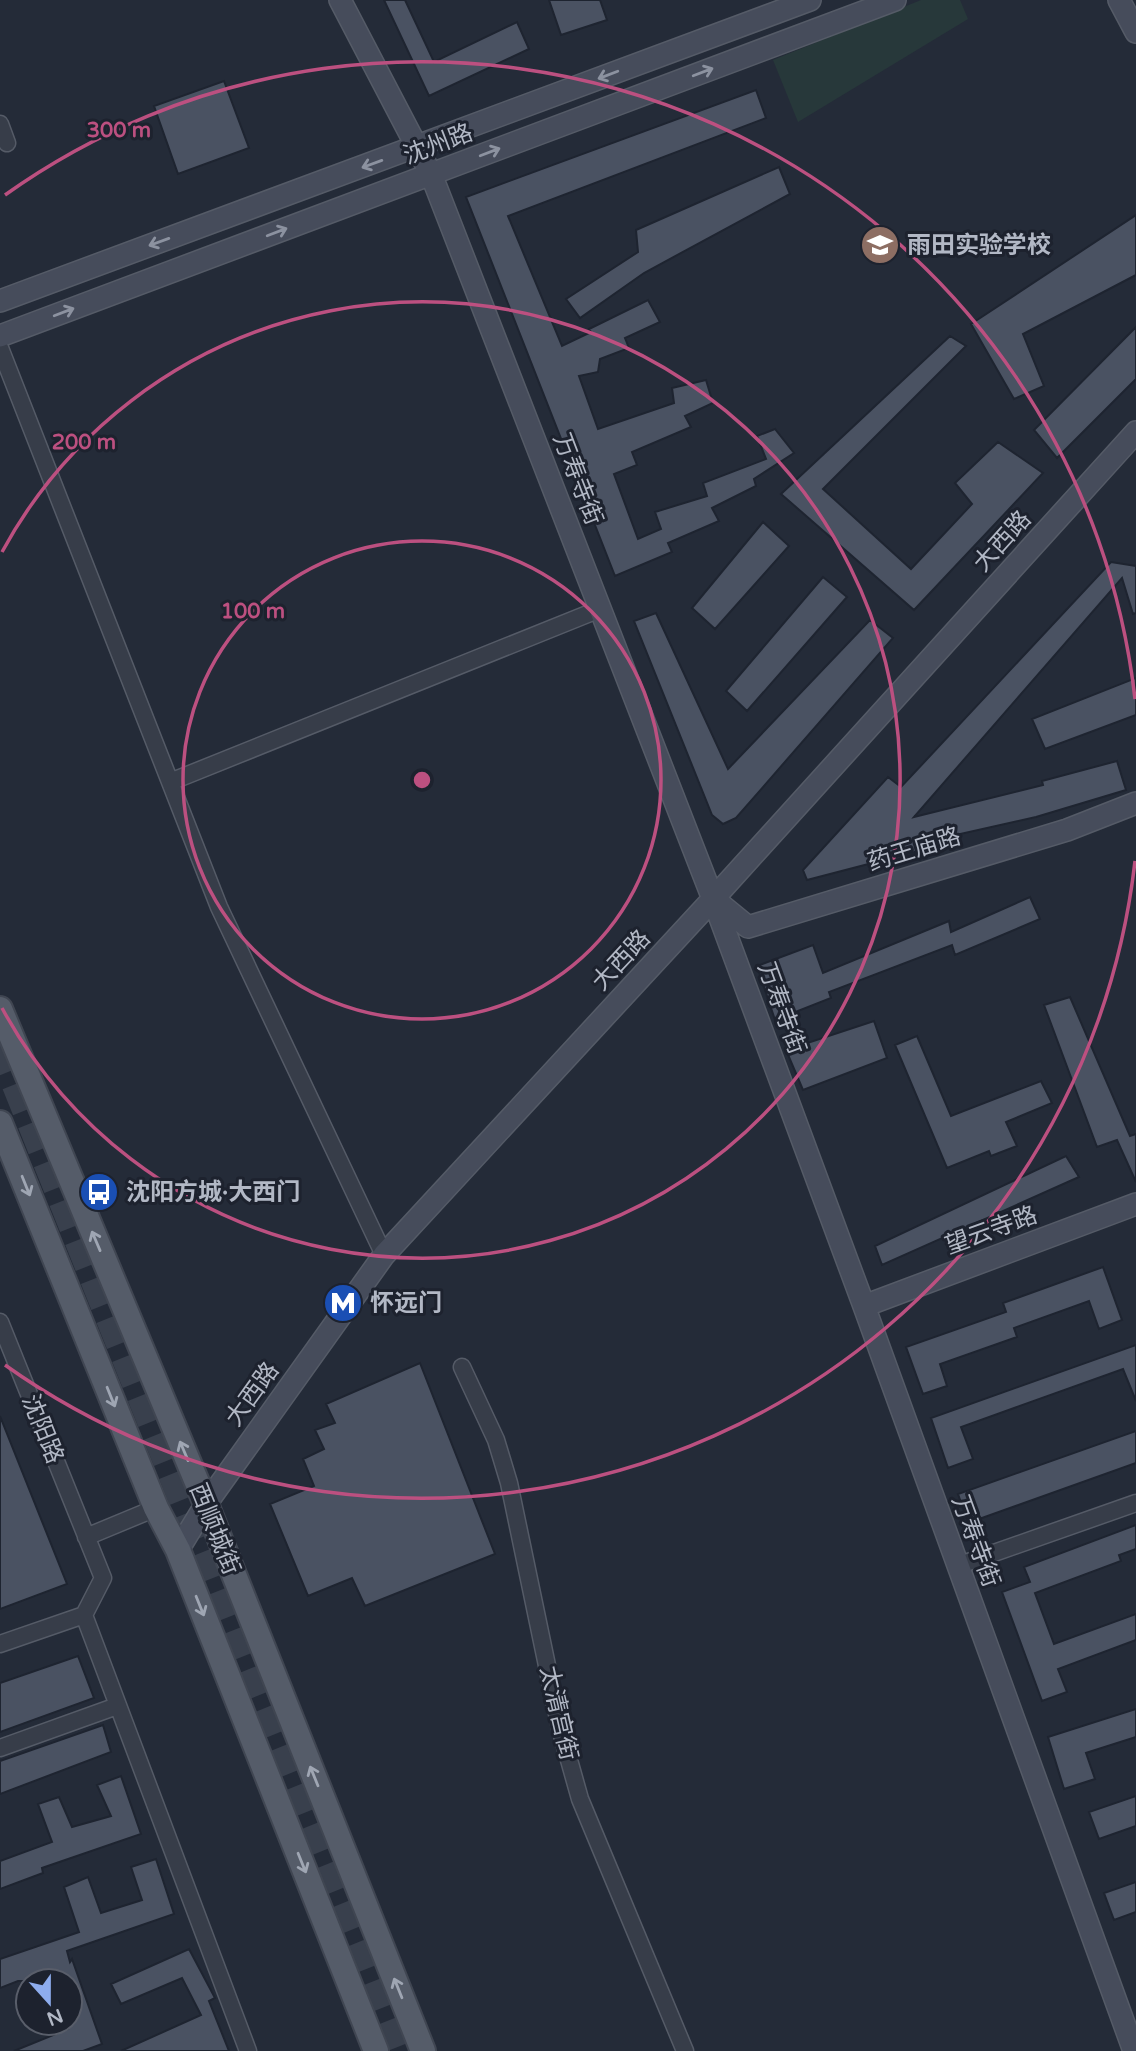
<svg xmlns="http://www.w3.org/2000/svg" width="1136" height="2051" font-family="'Varela Round','Noto Sans SC',sans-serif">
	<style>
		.green { fill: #27383a }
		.building { fill: #4a5262; stroke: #1e2430; stroke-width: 2 }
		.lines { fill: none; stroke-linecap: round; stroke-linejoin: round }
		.highway-tunnel { stroke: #39404d; stroke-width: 28; stroke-dasharray: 28 14; stroke-linecap: butt }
		.street-casing { stroke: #555b67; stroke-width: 19 }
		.secondary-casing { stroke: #555b67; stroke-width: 24 }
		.primary-casing { stroke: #404652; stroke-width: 28 }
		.street { stroke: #373d49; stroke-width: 16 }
		.secondary { stroke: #464c5b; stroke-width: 21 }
		.primary { stroke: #555c69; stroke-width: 24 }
		.oneway { stroke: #8c92a0 }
		.oneway2 { stroke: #9fa6b3 }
		.ring { fill: none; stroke: #bc5080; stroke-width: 3.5 }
		.labels { text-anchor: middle; stroke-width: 6; stroke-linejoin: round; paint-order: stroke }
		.street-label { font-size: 24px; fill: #b2b8c5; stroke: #1d222e }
		.poi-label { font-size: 24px; font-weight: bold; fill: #b2b8c5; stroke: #1d222e; text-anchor: start }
		.centre { fill: #bc5080; stroke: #1d222e; stroke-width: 3.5 }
		.ring-label { font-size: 21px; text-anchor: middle; font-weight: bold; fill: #bc5080; stroke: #1d222e; stroke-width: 6; stroke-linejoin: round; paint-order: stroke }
	</style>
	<rect width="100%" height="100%" fill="#242b38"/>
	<path class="green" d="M921 0H960L968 19 798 122 773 60Z"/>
	<path class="building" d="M384 0H405L434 62 517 22 529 49 429 96Z
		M549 0H600L607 20 561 35Z
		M224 81 249 148 178 174 154 106Z
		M756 90 766 118 508 216 562 346 591 332 589 329 648 300 660 322 625 338 629 348 600 359 598 372 579 376 598 429 674 403 672 388 706 380 713 403 685 416 691 427 632 452 637 465 614 474 638 539 661 529 655 512 707 496 703 483 766 459 757 436 775 429 794 453 754 479 756 486 712 508 719 521 668 543 672 552 615 576 466 197Z
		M779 167 790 194 644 273 580 318 566 299 638 252 636 230Z
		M1136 215V275L1023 334 1044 386 1014 399 971 324Z
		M1136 327V379L1057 458 1034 430Z
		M950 336 966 346 823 489 911 569 972 504 955 483 998 442 1043 473 914 610 781 494Z
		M763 522 789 546 715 629 692 608Z
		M1111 562 1136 566V613L1133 614 1122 578 914 817 1043 785 1042 781 1117 761 1126 790 1036 817 929 841 930 848 807 880 803 870 888 777 901 787Z
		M823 577 847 597 747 711 726 691Z
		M656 613 728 769 870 620 893 638 736 818 723 824 712 815 634 621Z
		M1136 678V715L1045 749 1032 719Z
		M1030 897 1040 919 955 955 952 945 829 992 831 998 775 1020 757 966 813 945 823 973 949 921 951 932Z
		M1070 997 1130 1136 1136 1134V1182L1117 1140 1097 1147 1044 1005Z
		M874 1021 887 1058 803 1090 786 1050Z
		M917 1036 951 1116 1041 1081 1052 1103 1006 1122 1017 1146 991 1156 989 1151 947 1168 895 1045Z
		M1066 1156 1079 1177 882 1265 875 1246Z
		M1103 1267 1122 1320 1099 1329 1089 1301 1014 1328 1017 1337 940 1364 947 1386 923 1394 906 1347 1006 1312 1003 1303Z
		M1136 1345V1401L1123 1369 961 1427 973 1459 948 1468 931 1418Z
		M420 1363 495 1554 365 1606 352 1578 308 1596 270 1504 314 1486 303 1459 324 1449 315 1430 335 1423 326 1404Z
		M0 1416 67 1584 0 1609Z
		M1136 1431V1463L968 1523 958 1494Z
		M1136 1525V1549L1119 1555 1121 1561 1035 1593 1054 1644 1136 1614V1640L1058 1669 1067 1692 1042 1701 1002 1592 1030 1582 1024 1567Z
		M78 1656 94 1698 0 1732V1683Z
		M1136 1709V1737L1086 1753 1095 1779 1064 1789 1048 1737Z
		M103 1725 111 1752 0 1794V1761Z
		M121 1776 141 1834 42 1868 43 1873 0 1889V1861L52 1842 38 1804 59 1797 72 1827 111 1816 97 1785Z
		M1136 1796V1826L1099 1839 1089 1812Z
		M156 1859 174 1914 67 1951 70 1962 72 1959 102 2044 83 2051H14L68 2029 66 2023H70V1981H18L0 1988V1959L79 1932 64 1887 88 1877 101 1913 142 1900 131 1867Z
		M1136 1882V1912L1114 1920 1104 1893Z
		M189 1949 215 1998 209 2001 229 2051H121L201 2015 182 1978 121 2004 111 1984Z"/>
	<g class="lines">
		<path class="highway-tunnel" d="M0 1045 404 2051"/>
		<defs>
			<path id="street" d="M0 124 7 143
				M0 348 219 907 384 1255
				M170 782 600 609
				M0 1322 103 1578 84 1615 0 1644
				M462 1367 496 1440 509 1483 560 1728 580 1799 685 2051
				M86 1537 156 1508
				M957 1566 1136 1503
				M84 1615 248 2051
				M0 1748 117 1706"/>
			<path id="secondary" d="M340 0 431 174 713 899 864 1306 1134 2051
				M1119 0 1136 32
				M0 301 810 0
				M0 336 895 0
				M715 900 748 927 1067 830 1136 803
				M864 1306 1136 1204
				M178 1550 206 1504 384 1255 713 899 1136 432"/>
			<path id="primary" d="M0 1009 206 1504 423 2051
				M0 1123 156 1508 178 1550 376 2051"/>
		</defs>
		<use href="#street" class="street-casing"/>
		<use href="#secondary" class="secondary-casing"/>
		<use href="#primary" class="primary-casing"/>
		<use href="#street" class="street"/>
		<use href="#secondary" class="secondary"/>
		<use href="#primary" class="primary"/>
	</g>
	<defs><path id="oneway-shaft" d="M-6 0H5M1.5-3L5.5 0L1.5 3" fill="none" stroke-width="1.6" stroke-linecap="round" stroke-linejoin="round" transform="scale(1.75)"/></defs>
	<g class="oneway">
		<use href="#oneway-shaft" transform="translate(703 72) rotate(-21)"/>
		<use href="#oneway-shaft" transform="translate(608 75) rotate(159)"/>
		<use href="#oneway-shaft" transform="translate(490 152) rotate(-21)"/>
		<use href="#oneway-shaft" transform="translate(372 164) rotate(160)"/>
		<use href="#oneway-shaft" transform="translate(277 232) rotate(-21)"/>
		<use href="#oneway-shaft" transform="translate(159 242) rotate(160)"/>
		<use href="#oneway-shaft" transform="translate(64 312) rotate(-21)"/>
	</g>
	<g class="oneway2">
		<use href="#oneway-shaft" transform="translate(26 1186) rotate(68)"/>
		<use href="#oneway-shaft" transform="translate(96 1241) rotate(-113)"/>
		<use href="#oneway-shaft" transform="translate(111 1397) rotate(68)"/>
		<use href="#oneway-shaft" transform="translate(184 1451) rotate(-113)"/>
		<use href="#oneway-shaft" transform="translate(200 1606) rotate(68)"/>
		<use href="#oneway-shaft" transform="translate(314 1776) rotate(-112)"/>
		<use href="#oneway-shaft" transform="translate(302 1863) rotate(68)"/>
		<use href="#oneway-shaft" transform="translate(398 1988) rotate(-112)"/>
	</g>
	<g class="ring">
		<circle cx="422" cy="780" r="239"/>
		<path d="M2 552A478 478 0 1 1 2 1008"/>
		<path d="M1135 861A718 718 0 0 1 5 1365M5 195A718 718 0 0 1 1135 699"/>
	</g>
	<defs>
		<symbol id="school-disc" viewBox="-11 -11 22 22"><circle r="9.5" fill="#8d6e63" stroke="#1d222e"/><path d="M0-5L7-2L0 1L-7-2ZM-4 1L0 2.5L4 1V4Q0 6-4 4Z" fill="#fff"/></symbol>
		<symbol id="bus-disc" viewBox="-11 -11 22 22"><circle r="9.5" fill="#1a4fb4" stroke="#1d222e"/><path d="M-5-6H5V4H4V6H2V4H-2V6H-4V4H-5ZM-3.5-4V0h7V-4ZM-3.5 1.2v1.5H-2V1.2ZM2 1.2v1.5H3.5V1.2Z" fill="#fff"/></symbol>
		<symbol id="metro-disc" viewBox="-11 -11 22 22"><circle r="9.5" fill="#1a4fb4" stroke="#1d222e"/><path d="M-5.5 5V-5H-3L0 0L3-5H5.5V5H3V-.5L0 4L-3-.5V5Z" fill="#fff"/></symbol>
	</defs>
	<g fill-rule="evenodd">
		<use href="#school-disc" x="858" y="223" width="44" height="44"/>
		<use href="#bus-disc" x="77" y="1170" width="44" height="44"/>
		<use href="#metro-disc" x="321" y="1281" width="44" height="44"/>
	</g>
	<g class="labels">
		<g class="street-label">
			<text transform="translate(438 144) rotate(-21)" y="8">沈州路</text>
			<text transform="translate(578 479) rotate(69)" y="8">万寿寺街</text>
			<text transform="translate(1002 541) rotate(-48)" y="8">大西路</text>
			<text transform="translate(914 849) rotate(-17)" y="8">药王庙路</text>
			<text transform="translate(621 960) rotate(-47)" y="8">大西路</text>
			<text transform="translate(782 1008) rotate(70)" y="8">万寿寺街</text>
			<text transform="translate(991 1230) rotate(-20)" y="8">望云寺路</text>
			<text transform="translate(252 1394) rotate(-54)" y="8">大西路</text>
			<text transform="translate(43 1429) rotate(68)" y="8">沈阳路</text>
			<text transform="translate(215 1529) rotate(68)" y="8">西顺城街</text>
			<text transform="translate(976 1541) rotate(70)" y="8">万寿寺街</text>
			<text transform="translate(559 1713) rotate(77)" y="8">太清宫街</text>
		</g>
		<g class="poi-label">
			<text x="907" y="253">雨田实验学校</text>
			<text x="126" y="1200">沈阳方城·大西门</text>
			<text x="370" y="1311">怀远门</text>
		</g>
	</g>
	<circle cx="422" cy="780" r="10" class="centre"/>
	<g class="ring-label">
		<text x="119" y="137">300 m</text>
		<text x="84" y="449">200 m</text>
		<text x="253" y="618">100 m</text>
	</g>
	<g transform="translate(49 2002) rotate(159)"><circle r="33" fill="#1d222e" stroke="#595e6a" stroke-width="2"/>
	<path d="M0-5L12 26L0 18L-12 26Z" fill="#8eadee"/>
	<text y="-10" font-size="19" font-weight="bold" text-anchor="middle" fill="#b2b8c5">N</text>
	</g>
</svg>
